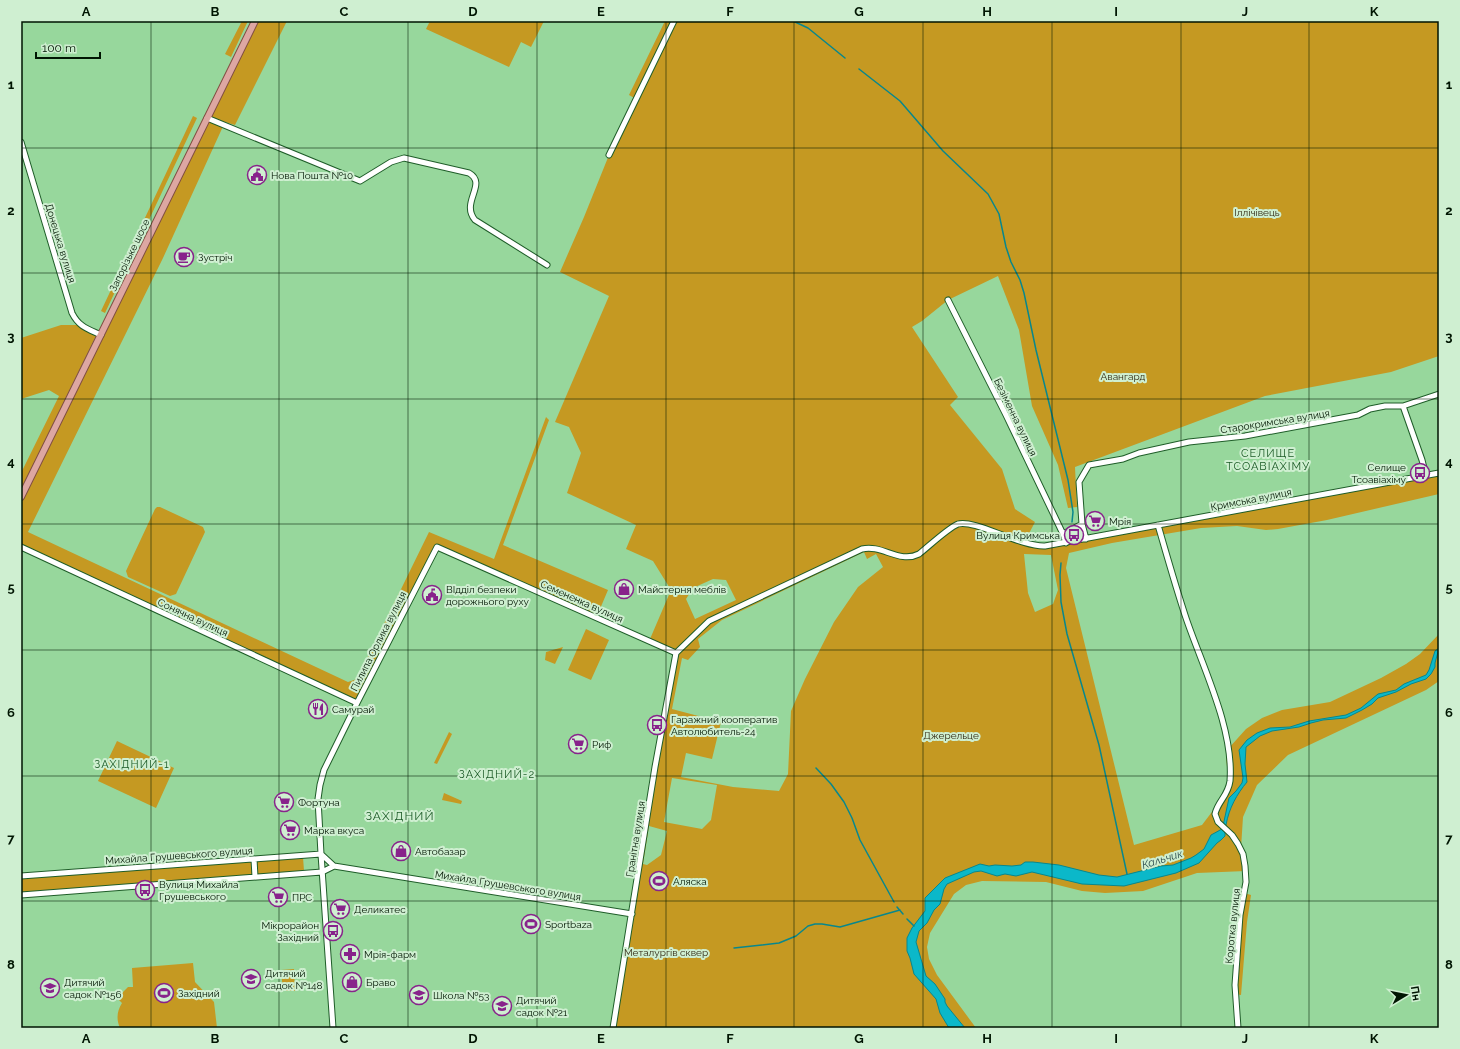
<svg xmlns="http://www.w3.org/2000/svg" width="1460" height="1049" font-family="Raleway,sans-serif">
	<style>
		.green { fill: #c59922; fill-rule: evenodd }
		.water { fill: #0bb8c9; stroke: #08878d }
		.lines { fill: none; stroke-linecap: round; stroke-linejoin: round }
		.stream { stroke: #08878d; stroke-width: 1.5 }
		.minor-casing { stroke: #1f5d29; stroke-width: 7 }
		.major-casing { stroke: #814e42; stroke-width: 8 }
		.minor { stroke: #fff; stroke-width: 5 }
		.major { stroke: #dda7a2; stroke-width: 6 }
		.grid { fill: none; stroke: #001502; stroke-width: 1; stroke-opacity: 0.55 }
		.labels { text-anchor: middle; stroke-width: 4; stroke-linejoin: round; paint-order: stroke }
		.poi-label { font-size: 10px; fill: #001502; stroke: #cfefd1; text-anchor: start }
		.park-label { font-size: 10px; fill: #322915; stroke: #cfefd1 }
		.street-label { font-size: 10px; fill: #001502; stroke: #cfefd1 }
		.neighbourhood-label { font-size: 11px; letter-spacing: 1px; fill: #1b5a26; stroke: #cfefd1 }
		.water-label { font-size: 11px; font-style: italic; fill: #29474b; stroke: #cfefd1 }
		.quarter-label { font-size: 12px; letter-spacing: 1px; fill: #1b5a26; stroke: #cfefd1 }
		.neatline { fill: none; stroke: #001502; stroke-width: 1.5 }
		.grid-label { font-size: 13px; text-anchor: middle; font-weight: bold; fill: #001502 }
	</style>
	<rect width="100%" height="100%" fill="#97d79c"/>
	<path class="green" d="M242 21H248L231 57 225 54Z
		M258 21H287L235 125 225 122 163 258 28 532 348 682 357 679 429 532 494 559 546 417 549 420 503 545 608 590 597 616 436 545 356 701 21 545V504Z
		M430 21H544L531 47 521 42 509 67 426 29Z
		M665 21H1439V356L1391 372 1265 396 1075 467 1077 507 1068 508 1058 465 1032 406 1019 330 998 276 948 300 922 321 912 327 958 397 950 405 1002 469 1015 509 1035 522 1024 543 1034 546 1439 473V494L1327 520 1278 529 1266 530 1237 526 1201 528 1112 543 1069 553 1066 568 1134 845 1202 825 1221 800 1226 791 1228 779 1226 755 1228 749 1246 729 1262 718 1282 710 1330 702 1381 678 1406 664 1420 654 1439 634V681L1426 690 1288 755 1257 785 1243 817 1241 848 1246 871 1197 873 1143 891 1105 893 1082 891 1046 882 982 881 966 885 954 894 930 933 927 947 929 959 937 975 976 1028H613L676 653 650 639 671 590 653 561 626 549 636 525 567 493 581 453 569 427 555 422 609 296 560 272 584 217 609 155 636 99 629 95ZM864 552 867 559 876 554 883 567 858 587 834 622 805 679 791 711 788 774 779 791 733 787 681 777 686 753 712 759 721 722 672 709 682 658 688 660 700 647 698 639 722 620ZM1024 554 1051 555 1058 590 1053 604 1035 612 1028 593ZM713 579 726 580 736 600 695 619 686 599 693 588ZM672 778 717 785 711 820 702 829 664 822ZM649 826 667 831 661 855 647 865 643 864Z
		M193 116 197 118 105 313 101 311Z
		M61 325H80L97 334 21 490V473L59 396 49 390 21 399V338Z
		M157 507H160L203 527 205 532 176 594 170 596 128 577 126 571 155 509Z
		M586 629 609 640 591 680 568 670Z
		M563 647 555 664 545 660 546 652Z
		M449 732 452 734 437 764 434 763Z
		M117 741 174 768 156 808 98 781Z
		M444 793 462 801 461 804 442 800Z
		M303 857 304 871 257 875 256 861Z
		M252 861 253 875 21 892V878Z
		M1244 893 1251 895 1247 922 1241 995 1235 994Z
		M193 963 195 982 214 1002 217 1028H120C116 1019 117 1011 122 1003L117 998 128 987H133L132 968Z
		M294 969 295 991H283L281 970Z"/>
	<path class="water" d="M1439 648 1435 663V667L1431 674 1426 679 1411 684 1396 692 1378 698 1372 704 1362 710 1346 718 1323 720 1311 723 1299 727 1272 731 1260 736 1246 747 1245 764 1247 782C1237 794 1229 808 1226 825L1225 827 1223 826 1229 798 1236 791 1242 783 1243 778 1239 750 1247 740 1257 733 1270 728 1290 727 1309 721 1346 715 1361 708 1378 694 1396 690 1404 684 1426 675 1429 670 1435 651Z
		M1222 829 1225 831V836L1221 840 1217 843 1199 863 1176 873 1124 886 1082 884 1032 872 1016 876 1005 874 997 876 981 871 974 872 947 884 944 889 940 904 934 910 927 923 919 931 916 942 926 976 935 984 945 999V1002L947 1006 965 1028H949L940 1013 936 999 914 974 910 958 907 951V938L912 928 925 911V898L945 878 980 864 989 866 995 865 1012 866 1021 865 1025 862H1033L1059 865 1099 875 1117 877 1161 866 1173 865 1191 858 1196 855 1204 849 1211 835Z"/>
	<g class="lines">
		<path class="stream" d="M793 21 808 28 845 58
			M859 69 900 101 943 151 988 194 999 214 1006 247 1011 262 1020 280 1024 293 1036 350 1068 480 1073 512 1072 522
			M1061 563 1060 575 1061 602 1067 634 1099 745 1127 874
			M816 768 831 784 844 802 852 818 860 840 894 902
			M897 907 903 914
			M907 919 914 926
			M734 948 779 943 796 936 808 926 815 924H822L840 927 900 910"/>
		<defs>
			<path id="minor" d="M207 118 360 181 391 162 404 158 469 173C488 184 460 202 475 220L547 265
				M21 142 72 313C79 327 88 329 101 335
				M609 155 674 21
				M948 300 1006 415 1063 534 1066 543
				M1403 406 1422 460 1426 476
				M1158 525C1167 556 1176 588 1186 618 1203 668 1234 729 1230 781 1228 796 1218 801 1215 814L1218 822 1232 835 1238 844 1243 854 1245 866 1246 882 1240 915 1235 985 1238 1028
				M1063 534 1082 524
				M1086 539 1082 524 1079 482 1089 465 1123 459 1139 453 1189 442 1245 436 1358 415 1370 409 1385 406H1403L1439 394
				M21 547 357 703
				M676 653 709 621 862 549C882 544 899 564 919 554 928 547 948 528 958 524 975 519 1020 547 1045 546L1439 473
				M254 859 255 877
				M21 876 321 854 334 866 632 914
				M21 895 322 872 334 866
				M333 1028 321 854 318 799 320 785 324 770 357 703 437 547 676 653
				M613 1028 655 767 676 653"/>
			<path id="major" d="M21 497 255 21"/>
		</defs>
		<use href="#minor" class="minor-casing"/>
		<use href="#major" class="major-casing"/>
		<use href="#minor" class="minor"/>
		<use href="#major" class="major"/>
	</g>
	<path class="grid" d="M151 21V1028M279 21V1028M408 21V1028M537 21V1028M666 21V1028M794 21V1028M923 21V1028M1052 21V1028M1181 21V1028M1309 21V1028M21 148H1439M21 273H1439M21 399H1439M21 524H1439M21 650H1439M21 776H1439M21 901H1439"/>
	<defs>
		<symbol id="civic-ring" viewBox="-11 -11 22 22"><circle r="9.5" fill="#cfefd1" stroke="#88238b" stroke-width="1.5"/><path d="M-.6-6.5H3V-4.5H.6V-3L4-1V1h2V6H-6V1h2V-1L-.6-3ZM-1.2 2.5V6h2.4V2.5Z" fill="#88238b"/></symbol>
		<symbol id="cafe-ring" viewBox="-11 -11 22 22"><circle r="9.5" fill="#cfefd1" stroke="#88238b" stroke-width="1.5"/><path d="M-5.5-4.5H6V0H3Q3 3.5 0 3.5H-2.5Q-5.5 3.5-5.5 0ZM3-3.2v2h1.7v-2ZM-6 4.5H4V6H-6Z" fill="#88238b"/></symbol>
		<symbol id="bus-ring" viewBox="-11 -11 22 22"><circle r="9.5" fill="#cfefd1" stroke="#88238b" stroke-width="1.5"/><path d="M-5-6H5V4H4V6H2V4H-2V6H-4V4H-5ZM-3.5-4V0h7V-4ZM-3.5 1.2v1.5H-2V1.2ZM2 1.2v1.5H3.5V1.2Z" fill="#88238b"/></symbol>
		<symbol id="supermarket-ring" viewBox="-11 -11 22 22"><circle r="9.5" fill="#cfefd1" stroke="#88238b" stroke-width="1.5"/><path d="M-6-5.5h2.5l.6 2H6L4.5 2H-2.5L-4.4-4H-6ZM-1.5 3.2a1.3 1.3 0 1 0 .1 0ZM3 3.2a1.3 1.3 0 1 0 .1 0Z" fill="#88238b"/></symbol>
		<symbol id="shop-ring" viewBox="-11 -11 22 22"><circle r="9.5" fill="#cfefd1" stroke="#88238b" stroke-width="1.5"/><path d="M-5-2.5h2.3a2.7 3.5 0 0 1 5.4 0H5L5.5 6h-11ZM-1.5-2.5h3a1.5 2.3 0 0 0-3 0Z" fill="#88238b"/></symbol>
		<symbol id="restaurant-ring" viewBox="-11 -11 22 22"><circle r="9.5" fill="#cfefd1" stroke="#88238b" stroke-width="1.5"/><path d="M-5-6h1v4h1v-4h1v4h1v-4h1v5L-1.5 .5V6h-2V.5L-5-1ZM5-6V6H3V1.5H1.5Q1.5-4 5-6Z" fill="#88238b"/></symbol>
		<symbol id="stadium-ring" viewBox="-11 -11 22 22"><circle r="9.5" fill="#cfefd1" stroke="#88238b" stroke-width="1.5"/><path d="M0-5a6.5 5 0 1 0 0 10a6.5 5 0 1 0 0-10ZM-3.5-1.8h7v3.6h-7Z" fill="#88238b"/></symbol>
		<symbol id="pharmacy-ring" viewBox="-11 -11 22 22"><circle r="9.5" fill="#cfefd1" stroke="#88238b" stroke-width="1.5"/><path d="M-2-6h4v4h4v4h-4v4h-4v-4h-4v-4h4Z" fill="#88238b"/></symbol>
		<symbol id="school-ring" viewBox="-11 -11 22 22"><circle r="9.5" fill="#cfefd1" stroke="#88238b" stroke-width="1.5"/><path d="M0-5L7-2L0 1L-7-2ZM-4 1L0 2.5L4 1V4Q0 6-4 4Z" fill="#88238b"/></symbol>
	</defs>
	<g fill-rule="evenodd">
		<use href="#civic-ring" x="246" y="164" width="22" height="22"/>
		<use href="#cafe-ring" x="173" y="246" width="22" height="22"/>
		<use href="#bus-ring" x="1409" y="462" width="22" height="22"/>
		<use href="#supermarket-ring" x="1084" y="510" width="22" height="22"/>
		<use href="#bus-ring" x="1063" y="524" width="22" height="22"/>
		<use href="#shop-ring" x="613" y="578" width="22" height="22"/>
		<use href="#civic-ring" x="421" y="584" width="22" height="22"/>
		<use href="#restaurant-ring" x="307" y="698" width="22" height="22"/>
		<use href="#bus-ring" x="646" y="714" width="22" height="22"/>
		<use href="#supermarket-ring" x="567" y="733" width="22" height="22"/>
		<use href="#supermarket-ring" x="273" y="791" width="22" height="22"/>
		<use href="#supermarket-ring" x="279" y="819" width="22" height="22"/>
		<use href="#shop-ring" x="390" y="840" width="22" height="22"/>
		<use href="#stadium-ring" x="648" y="870" width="22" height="22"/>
		<use href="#bus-ring" x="134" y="879" width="22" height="22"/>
		<use href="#supermarket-ring" x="267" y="886" width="22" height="22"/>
		<use href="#supermarket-ring" x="329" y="898" width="22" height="22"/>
		<use href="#stadium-ring" x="520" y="913" width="22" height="22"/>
		<use href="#bus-ring" x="322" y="920" width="22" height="22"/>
		<use href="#pharmacy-ring" x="339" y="943" width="22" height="22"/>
		<use href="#school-ring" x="240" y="968" width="22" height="22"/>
		<use href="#shop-ring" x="341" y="971" width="22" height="22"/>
		<use href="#school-ring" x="39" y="977" width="22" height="22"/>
		<use href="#stadium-ring" x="153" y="982" width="22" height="22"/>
		<use href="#school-ring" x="408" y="984" width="22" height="22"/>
		<use href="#school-ring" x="491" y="995" width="22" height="22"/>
	</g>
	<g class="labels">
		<g class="poi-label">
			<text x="271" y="179">Нова Пошта №10</text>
			<text x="198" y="261">Зустріч</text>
			<text x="1406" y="471" text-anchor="end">Селище<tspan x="1406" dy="12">Тсоавiахiму</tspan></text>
			<text x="1109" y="525">Мрія</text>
			<text x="1060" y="539" text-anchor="end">Вулиця Кримська</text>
			<text x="446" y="593">ВІдділ безпеки<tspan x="446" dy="12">дорожнього руху</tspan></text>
			<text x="638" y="593">Майстерня меблів</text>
			<text x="332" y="713">Самурай</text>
			<text x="671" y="723">Гаражний кооператив<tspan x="671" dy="12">Автолюбитель-24</tspan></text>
			<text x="592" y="748">Риф</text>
			<text x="298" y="806">Фортуна</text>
			<text x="304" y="834">Марка вкуса</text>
			<text x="415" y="855">Автобазар</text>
			<text x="673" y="885">Аляска</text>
			<text x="159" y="888">Вулиця Михайла<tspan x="159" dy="12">Грушевського</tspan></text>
			<text x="292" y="901">ПРС</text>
			<text x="354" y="913">Деликатес</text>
			<text x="545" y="928">Sportbaza</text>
			<text x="319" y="929" text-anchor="end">Мікрорайон<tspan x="319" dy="12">Західний</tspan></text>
			<text x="364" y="958">Мрія-фарм</text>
			<text x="265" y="977">Дитячий<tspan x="265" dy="12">садок №148</tspan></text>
			<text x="64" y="986">Дитячий<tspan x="64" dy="12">садок №156</tspan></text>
			<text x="366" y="986">Браво</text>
			<text x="178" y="997">Західний</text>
			<text x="433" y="999">Школа №53</text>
			<text x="516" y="1004">Дитячий<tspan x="516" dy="12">садок №21</tspan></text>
		</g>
		<g class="park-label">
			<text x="1257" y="216">Іллічівець</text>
			<text x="1123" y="380">Авангард</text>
			<text x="951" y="739">Джерельце</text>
			<text x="666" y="956">Металургів сквер</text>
		</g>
		<g class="street-label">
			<text transform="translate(61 243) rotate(73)" y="4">Донецька вулиця</text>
			<text transform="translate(129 255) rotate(-64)" y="4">Запорізьке шосе</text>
			<text transform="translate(1016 417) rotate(64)" y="4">Безіменна вулиця</text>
			<text transform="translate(1275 421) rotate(-9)" y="4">Старокримська вулиця</text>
			<text transform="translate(1251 499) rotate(-11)" y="4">Кримська вулиця</text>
			<text transform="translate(582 601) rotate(24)" y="4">Семененка вулиця</text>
			<text transform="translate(193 617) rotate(25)" y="4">Сонячна вулиця</text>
			<text transform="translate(378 641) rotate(-63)" y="4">Пилипа Орлика вулиця</text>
			<text transform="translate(635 839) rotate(-81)" y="4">Гранітна вулиця</text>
			<text transform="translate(179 855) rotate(-4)" y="4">Михайла Грушевського вулиця</text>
			<text transform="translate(508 885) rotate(9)" y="4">Михайла Грушевського вулиця</text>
			<text transform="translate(1232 926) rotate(-84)" y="4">Коротка вулиця</text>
		</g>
		<g class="neighbourhood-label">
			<text x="1268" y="457">СЕЛИЩЕ<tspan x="1268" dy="13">ТСОАВIАХIМУ</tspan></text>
			<text x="132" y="768">ЗАХІДНИЙ-1</text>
			<text x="497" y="778">ЗАХІДНИЙ-2</text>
		</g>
		<g class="water-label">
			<text transform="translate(1162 859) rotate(-17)" y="4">Кальчик</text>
		</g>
		<g class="quarter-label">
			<text x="400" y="820">ЗАХІДНИЙ</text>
		</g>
	</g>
	<rect width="1460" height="1049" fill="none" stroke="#cfefd1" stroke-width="44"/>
	<g transform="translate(1406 995) rotate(80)" stroke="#cfefd1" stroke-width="3" paint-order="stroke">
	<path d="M0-3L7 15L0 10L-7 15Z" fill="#001502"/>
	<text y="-6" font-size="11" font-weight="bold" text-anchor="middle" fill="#001502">Пн</text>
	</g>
	<path d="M36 52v6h64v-6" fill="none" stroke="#001502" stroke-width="2"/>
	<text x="42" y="52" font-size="12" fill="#001502" stroke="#cfefd1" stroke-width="3" paint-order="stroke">100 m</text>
	<rect x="22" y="22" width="1416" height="1005" class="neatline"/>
	<g class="grid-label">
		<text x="86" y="16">A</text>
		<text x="215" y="16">B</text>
		<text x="344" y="16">C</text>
		<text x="473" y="16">D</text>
		<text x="601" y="16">E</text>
		<text x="730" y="16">F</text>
		<text x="859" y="16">G</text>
		<text x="987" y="16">H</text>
		<text x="1116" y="16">I</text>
		<text x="1245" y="16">J</text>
		<text x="1374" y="16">K</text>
		<text x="11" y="89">1</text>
		<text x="1449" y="89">1</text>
		<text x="11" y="215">2</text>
		<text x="1449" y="215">2</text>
		<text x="11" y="341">3</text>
		<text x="1449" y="341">3</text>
		<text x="11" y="466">4</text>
		<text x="1449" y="466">4</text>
		<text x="11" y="592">5</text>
		<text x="1449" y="592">5</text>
		<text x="11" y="717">6</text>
		<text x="1449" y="717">6</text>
		<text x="11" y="843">7</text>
		<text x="1449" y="843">7</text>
		<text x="11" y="969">8</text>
		<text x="1449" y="969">8</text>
		<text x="86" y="1043">A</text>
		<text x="215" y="1043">B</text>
		<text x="344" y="1043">C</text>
		<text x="473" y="1043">D</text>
		<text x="601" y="1043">E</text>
		<text x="730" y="1043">F</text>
		<text x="859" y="1043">G</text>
		<text x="987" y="1043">H</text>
		<text x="1116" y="1043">I</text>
		<text x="1245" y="1043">J</text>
		<text x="1374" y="1043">K</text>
	</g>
</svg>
